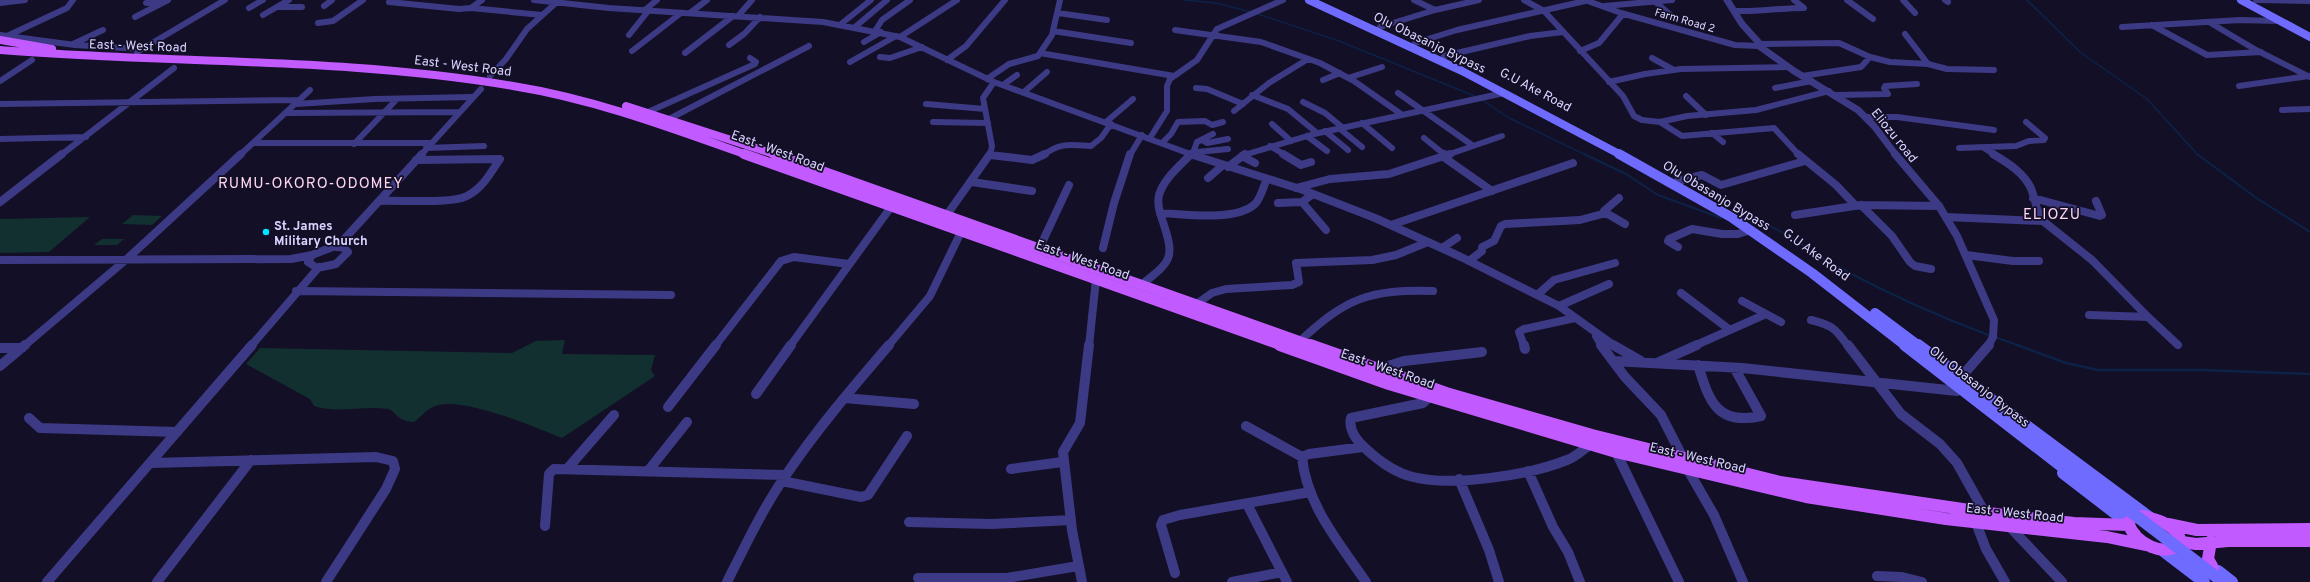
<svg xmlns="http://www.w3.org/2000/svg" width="2310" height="582" font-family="Overpass,sans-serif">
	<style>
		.green { fill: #12302f }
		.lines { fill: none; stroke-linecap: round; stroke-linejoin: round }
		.stream-far2 { stroke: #0c2248; stroke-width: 1.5 }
		.stream-far1 { stroke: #0c2248; stroke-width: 2 }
		.stream { stroke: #0c2248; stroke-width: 2.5 }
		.minor-far2 { stroke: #3d3a85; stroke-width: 6 }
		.minor-far1 { stroke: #3d3a85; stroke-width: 8 }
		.minor { stroke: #3d3a85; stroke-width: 10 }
		.tertiary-far2 { stroke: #3d3a85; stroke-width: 7 }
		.tertiary-far1 { stroke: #3d3a85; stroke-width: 8 }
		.tertiary { stroke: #3d3a85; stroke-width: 10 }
		.secondary-far2 { stroke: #6f6bff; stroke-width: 8 }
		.secondary-far1 { stroke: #6f6bff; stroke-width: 10 }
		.secondary { stroke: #6f6bff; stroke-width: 12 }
		.primary-far2 { stroke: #c25bff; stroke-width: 8 }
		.primary-far1 { stroke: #c25bff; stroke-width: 10 }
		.primary { stroke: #c25bff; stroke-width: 12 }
		.secondary-bridge { stroke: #6f6bff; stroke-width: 12 }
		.poi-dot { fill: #00e5ff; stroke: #130f26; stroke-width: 1.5 }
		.labels { text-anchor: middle; stroke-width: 3.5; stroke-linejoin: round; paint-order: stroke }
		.far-street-label { font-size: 11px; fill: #d9d4ff; stroke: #130f26 }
		.street-label { font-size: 13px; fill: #d9d4ff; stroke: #130f26 }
		.poi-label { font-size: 13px; font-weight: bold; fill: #d9d4ff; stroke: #130f26; text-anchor: start }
		.quarter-label { font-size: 15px; letter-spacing: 1px; fill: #ffd6f0; stroke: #130f26 }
	</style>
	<rect width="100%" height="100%" fill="#130f26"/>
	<path class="green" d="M133 215 162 216 152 225 122 224Z
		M90 217 49 252 0 253V219Z
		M102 239H124L117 245H94Z
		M565 340 562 354 655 355 651 370 655 376 562 438C536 428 455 392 431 408 425 411 420 418 414 422 396 421 396 411 388 409 363 405 338 414 314 406L310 399 246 364 260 348 512 353 536 341Z"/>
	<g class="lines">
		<path class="stream-far2" d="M1184 0 1216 3 1251 12
			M2027 0 2080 52 2147 99 2198 155
			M1255 13 1339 41 1477 97
			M1481 99 1509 118 1586 155"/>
		<path class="stream-far1" d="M1584 154 1626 174 1658 195 1721 218
			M2197 154 2255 197 2310 232
			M1742 217C1777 223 1803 248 1833 264 1884 292 1937 316 1991 336
			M1995 337 2020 346"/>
		<path class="stream" d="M2017 345 2066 363 2098 370H2201L2310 374"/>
		<path class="minor-far2" d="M151 0 146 3H161
			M534 0 609 8 823 22 900 37 994 82 1193 155
			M1414 0 1435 10
			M1524 0 1544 11 1623 96 1634 116 1642 120 1660 122 1687 116 1756 110 1829 91
			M1585 0 1621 13 1735 45 1759 46
			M1653 0 1673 17
			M1847 0 1873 19
			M1903 0 1915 13
			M1945 0 1948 2
			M2256 0 2310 1
			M389 2 459 9 471 8 482 0
			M0 3 25 0
			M324 6 332 0
			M1604 6 1672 0
			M277 7H302
			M249 8 263 0
			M471 8 542 15
			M645 10 657 0
			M1734 11C1758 12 1780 8 1804 8L1794 0
			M690 13 707 0
			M1058 13 1107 20
			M263 15 289 0
			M738 16 752 0
			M135 17 168 0
			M2209 22 2256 50 2310 77
			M318 23 333 21 363 0
			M841 24 871 0
			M2152 25 2207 55 2261 52
			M855 27 887 0
			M1380 27 1435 10 1479 0
			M2122 27 2240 20 2278 21
			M1175 30 1261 42 1320 63 1354 81 1401 114
			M875 31 882 20 910 0
			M1053 31 1131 43
			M1905 34 1928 64
			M0 35 75 45 141 49
			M629 35 649 10
			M7 36 67 8 73 0
			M900 37 957 0
			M864 42 881 32
			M1415 43 1457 30 1585 1
			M73 44 103 30
			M1760 44 1839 43 1870 57 1890 62 1928 64 1947 69 1994 70
			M729 45 744 34 760 17
			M632 51 681 13
			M1580 51 1599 43 1623 14
			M137 52 225 0
			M685 53 733 16
			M1040 53 1174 76
			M1444 56 1530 36 1563 32
			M880 57 890 58 922 47
			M1652 58 1672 69
			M947 60 966 46 1005 0
			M850 62 896 36
			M490 76 506 59 527 29 558 1
			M1802 76 1861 67 1870 57
			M1348 78 1382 67
			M987 79 1009 64 1038 56 1052 35 1060 0
			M1323 80 1340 73
			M0 81 32 60
			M1609 82 1645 74 1681 69 1788 67
			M1003 85 1017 75
			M2239 86 2309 76
			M1196 88 1207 89 1243 104
			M1775 88 1812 81
			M1024 92 1047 72
			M1398 93 1472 145
			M1252 95 1288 109 1317 133
			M1836 95 1888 94 1884 88 1885 86 1917 84
			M1686 96 1706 115
			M1303 102 1325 113 1342 127
			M0 104 299 100
			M296 104 375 99 472 97
			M926 104 985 109
			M2282 110 2310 109
			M1234 111 1269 83 1308 59
			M648 112 755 64 756 62 750 58
			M285 113 459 112
			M1866 117H1897L1994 130
			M669 119 809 46
			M933 122 988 123
			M1106 122 1133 99
			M1660 122 1682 136 1774 128 1799 155
			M1362 123 1392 148
			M1272 124 1291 141
			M1339 128 1362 147
			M1325 131 1348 150
			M1712 133 1723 142
			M1307 136 1327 151
			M1150 138 1167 111V86L1170 79 1197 60 1217 29 1283 0
			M1424 138 1445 155
			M0 139 86 137
			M1202 140 1207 143 1228 139
			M253 143H430
			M1162 143 1171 134 1178 122 1205 121 1212 125 1223 122
			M354 144 397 99
			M1270 146 1285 155
			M426 148 484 146
			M1959 148 2016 146 2029 141 2044 140 2045 138 2026 122
			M1984 148 1995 155
			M1197 152 1228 149
			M61 155 174 68
			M240 155 310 90
			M421 155 481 89
			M990 155 992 146 983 98 994 82
			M1044 155C1060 142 1071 145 1091 146L1101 138 1111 124
			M1130 155 1142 135
			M1192 155 1197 152 1194 150 1197 142 1213 134
			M1244 155 1314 134 1504 93
			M1447 155 1502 136"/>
		<path class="minor-far1" d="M1190 154 1303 190 1375 218 1461 257 1559 306 1615 346
			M1283 154 1301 165 1311 162
			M1444 154 1445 155
			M1798 154 1836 185 1855 205
			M1993 154C2008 163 2026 174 2032 191 2036 202 2036 212 2043 221L2092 260 2148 317 2089 315
			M990 155 1032 160 1045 154
			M1192 155 1194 154
			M1242 156 1255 163
			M1442 156 1492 191
			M1228 167 1245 154
			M1208 178 1222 166
			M1678 181 1702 175 1721 185 1805 161
			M972 182 1032 191
			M1296 188 1330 179 1389 174 1450 154
			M2033 198 2100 216 2102 215 2096 201
			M381 201C400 200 452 204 467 196 483 188 491 172 500 159L416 160
			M0 202 62 154
			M1302 202 1326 230
			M1278 203 1302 202 1313 194
			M1861 205 1892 236 1910 262 1915 266 1931 269
			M1160 213C1185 214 1235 222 1255 204 1261 198 1263 187 1267 179
			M1606 213 1625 224
			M1795 215 1861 205 1939 206
			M946 216 990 154
			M1946 217 2043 221
			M1391 225 1573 163
			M335 246 344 248 348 252 336 264 317 268 308 262 312 255Z
			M337 247 422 154
			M1678 247 1668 241 1669 239 1692 229 1722 234H1738L1751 230
			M1103 248 1114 203 1130 154
			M1442 248 1457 238
			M1039 249 1069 185
			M1966 255 2013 261H2039
			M0 260 291 259 312 255
			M1469 261 1482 251V247L1494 241 1501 226 1505 224 1580 220 1606 213 1604 211 1619 198
			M1141 285C1173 260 1175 258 1162 219 1159 211 1157 204 1159 195 1164 178 1180 166 1191 154
			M296 291 671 295
			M1681 293 1730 330 1694 346
			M1537 295 1554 280 1615 263
			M1742 301 1781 322
			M1195 305 1212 293 1226 289 1292 285 1299 282 1296 263 1372 260 1396 255 1428 242
			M1559 306 1609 284
			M2148 317 2178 345
			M1811 320C1832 325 1836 329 1848 346
			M1730 330 1766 314
			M1596 336 1602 346
			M1300 341C1346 298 1370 289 1433 291
			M24 346 128 258 241 154
			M251 346 319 267
			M715 346 781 261 794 257 849 264
			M790 346 891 207
			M888 346 930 296 961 232
			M1089 346 1096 279
			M1524 346 1519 332 1524 329 1575 318"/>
		<path class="minor" d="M1524 345 1525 349
			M1601 345 1625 377 1661 415 1683 458
			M1613 345 1641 361
			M1848 345 1901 414 1940 444 1957 463 1985 513
			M0 348H22
			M1613 361 1742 368 1957 391
			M1659 362 1697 345
			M1698 365C1709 401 1717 426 1761 416L1735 369
			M0 366 25 345
			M1379 369 1404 361 1482 352
			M756 394 791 345
			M844 398 914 404
			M1428 398 1423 403 1351 418C1348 430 1358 442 1366 449 1379 461 1396 473 1413 477 1452 487 1530 475 1567 460 1576 457 1582 450 1590 445
			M668 407 716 345
			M29 418 40 428 177 432
			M1246 426 1302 457
			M1363 447 1309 454 1302 457C1306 504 1340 544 1366 582
			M1616 452 1679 582
			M152 463 376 457 393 461 395 469 386 489 326 582
			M567 469 614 415
			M1011 469 1062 462
			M1688 470 1714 515 1743 582
			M648 471 687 422
			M1528 471 1553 527 1568 552 1580 582
			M1459 479 1489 550 1499 582
			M782 481 861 497 868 495 907 436
			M1247 504 1287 582
			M909 522 991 524 1071 520
			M1976 523 1986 549 2005 582
			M545 526 549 474 554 469 786 475
			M2010 527 2062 582
			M1175 573 1161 525 1163 520 1180 515 1310 492
			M1877 576 1902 577 1922 582
			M918 578H1007L1078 566
			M47 582 252 345
			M157 582 251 460
			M727 582C745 546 763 508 786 475 817 429 853 387 889 345
			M1082 582 1072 530 1063 452 1080 423 1089 345
			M1232 582 1282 572"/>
		<path class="tertiary-far2" d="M1727 0 1742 24 1760 44 1759 46 1794 71 1858 110 1874 126 1896 155"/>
		<path class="tertiary-far1" d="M1895 154 1939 206 1957 236 1994 320 1993 337 1988 346"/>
		<path class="tertiary" d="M1962 376 1989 345"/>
		<path class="secondary-far2" d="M1309 0 1462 71 1621 155
			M2241 0 2310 37"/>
		<path class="secondary-far1" d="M1619 154 1731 217 1812 273 1906 346
			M1875 313 1919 346"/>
		<path class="secondary" d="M1905 345 2073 475
			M1918 345 2149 517
			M2063 473 2128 523
			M2162 550 2204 582
			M2218 571 2232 582"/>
		<path class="primary-far2" d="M0 40 52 49
			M0 50C171 64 344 57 513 86 594 99 671 128 747 155
			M626 106 777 155"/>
		<path class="primary-far1" d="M744 154 1283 346
			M774 154 1313 346"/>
		<path class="primary" d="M1280 345 1389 384 1616 452 1806 497 1946 519 2107 537 2150 546
			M1310 345 1446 393 1592 435 1780 482 2003 515 2074 523 2128 525
			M2143 516C2160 520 2177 525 2182 544 2163 558 2136 544 2128 523L2133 517Z
			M2168 524 2197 530 2310 529
			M2211 541 2208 559 2213 568
			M2182 542 2196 544 2228 541H2310"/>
		<path class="secondary-bridge" d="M2080 473 2223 582"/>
	</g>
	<circle class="poi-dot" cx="266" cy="232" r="4"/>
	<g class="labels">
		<g class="far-street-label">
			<text transform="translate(1685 20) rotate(16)" y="4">Farm Road 2</text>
		</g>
		<g class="street-label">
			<text transform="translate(1430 42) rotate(26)" y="5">Olu Obasanjo Bypass</text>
			<text transform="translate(138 45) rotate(2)" y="5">East - West Road</text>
			<text transform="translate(463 65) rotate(7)" y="5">East - West Road</text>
			<text transform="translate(1536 89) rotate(28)" y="5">G.U Ake Road</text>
			<text transform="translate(1895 135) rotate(51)" y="5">Eliozu road</text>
			<text transform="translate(778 150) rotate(20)" y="5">East - West Road</text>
			<text transform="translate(1717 195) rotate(31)" y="5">Olu Obasanjo Bypass</text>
			<text transform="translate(1817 254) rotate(36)" y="5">G.U Ake Road</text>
			<text transform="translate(1083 259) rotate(19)" y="5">East - West Road</text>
			<text transform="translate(1388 368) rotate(19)" y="5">East - West Road</text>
			<text transform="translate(1980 386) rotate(38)" y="5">Olu Obasanjo Bypass</text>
			<text transform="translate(1698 457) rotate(13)" y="5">East - West Road</text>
			<text transform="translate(2015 512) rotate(6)" y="5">East - West Road</text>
		</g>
		<g class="poi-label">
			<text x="274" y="230">St. James<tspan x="274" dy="15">Military Church</tspan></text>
		</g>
		<g class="quarter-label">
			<text x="311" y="188">RUMU-OKORO-ODOMEY</text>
			<text x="2052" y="219">ELIOZU</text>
		</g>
	</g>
</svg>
